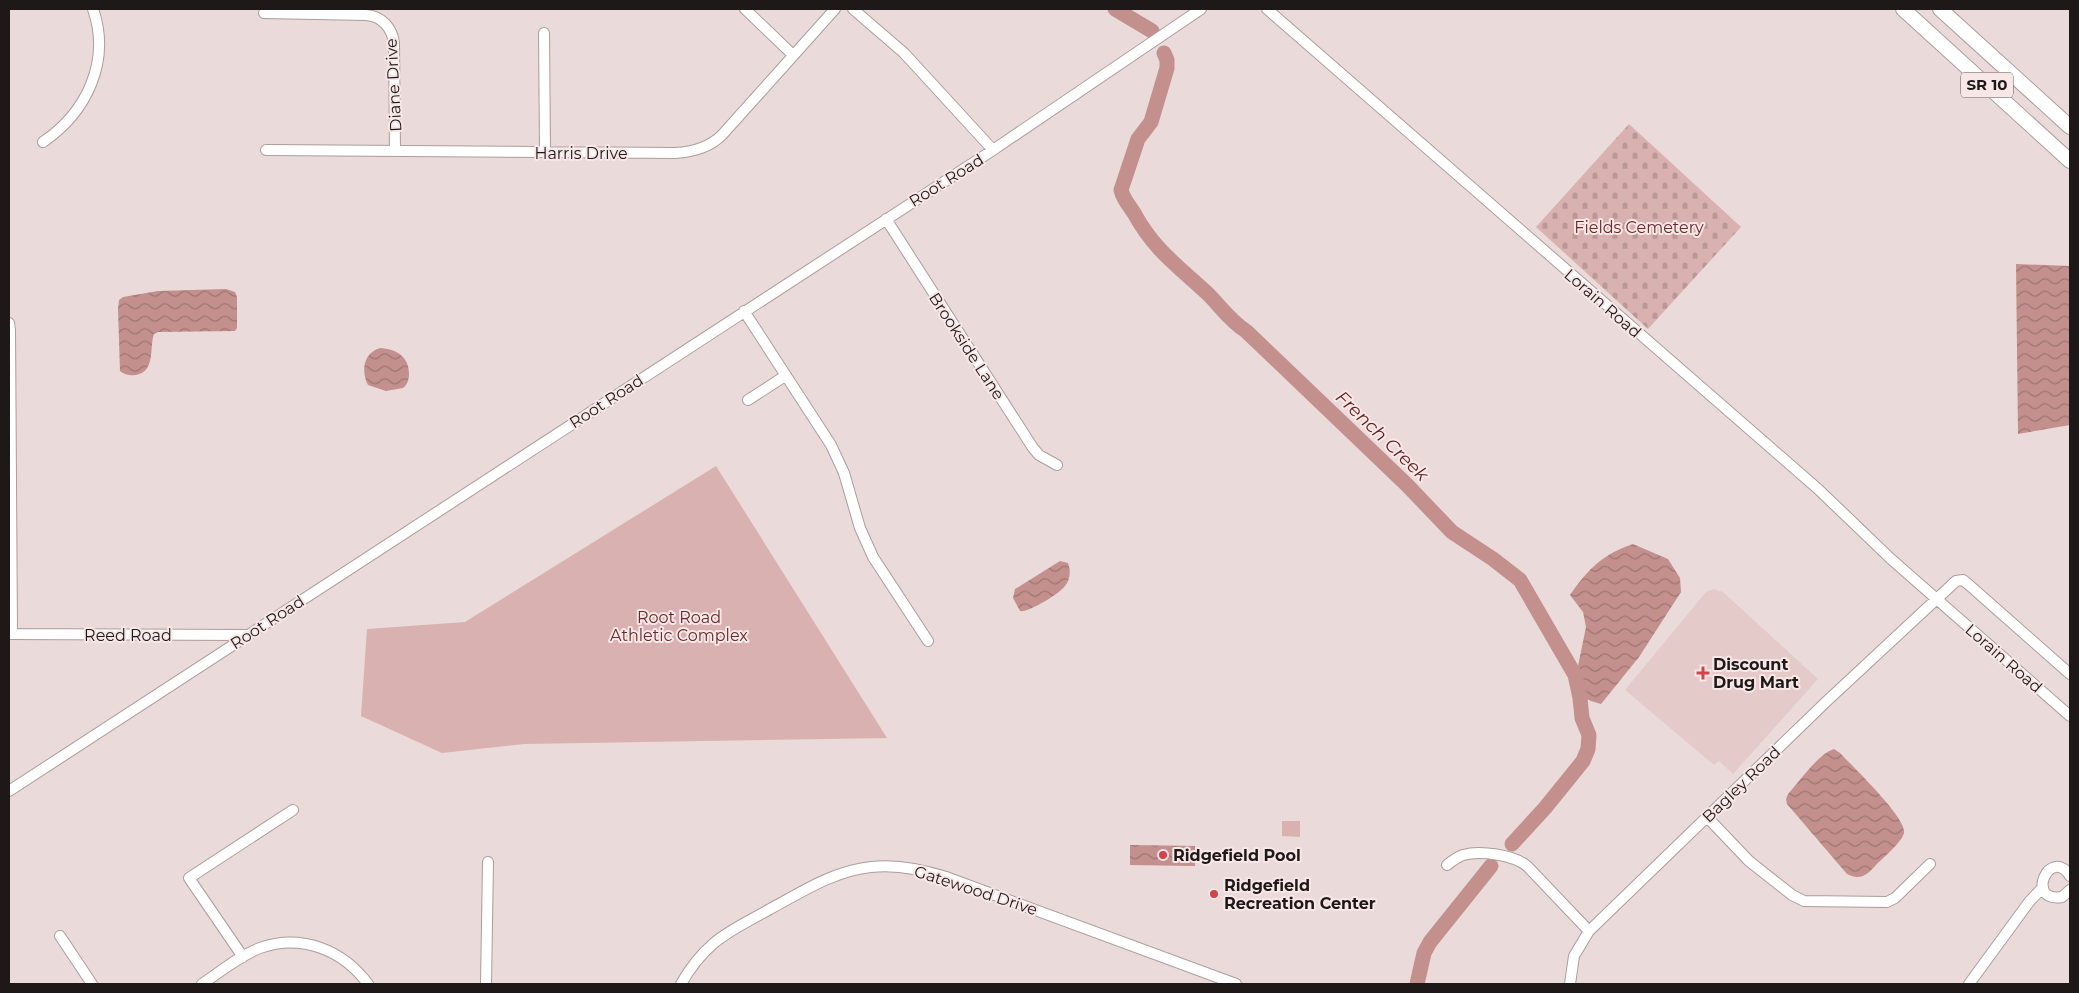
<svg xmlns="http://www.w3.org/2000/svg" width="2079" height="993" font-family="Montserrat,sans-serif">
	<style>
		.built { fill: #e4cbca }
		.cemetery { fill: url(#cemetery-stones) }
		.park { fill: #d9b1b0 }
		.water { fill: url(#water-waves) }
		.lines { fill: none; stroke-linecap: round; stroke-linejoin: round }
		.river { stroke: #c3908e; stroke-width: 15 }
		.minor-casing { stroke: #ac9d9c; stroke-width: 12 }
		.highway-casing { stroke: #ac9d9c; stroke-width: 16 }
		.minor { stroke: #fff; stroke-width: 10 }
		.highway { stroke: #fff; stroke-width: 14 }
		.poi-dot { fill: #d3434c; stroke: #f7e7e6; stroke-width: 2 }
		.labels { text-anchor: middle; stroke-width: 4; stroke-linejoin: round; paint-order: stroke }
		.shield { fill: #f7e7e6; stroke: #5f5756; stroke-width: 1 }
		.shield-label { font-size: 15px; font-weight: bold; fill: #1e1918 }
		.street-label { font-size: 16px; fill: #1e1918; stroke: #f7e7e6 }
		.park-label { font-size: 16px; fill: #69292b; stroke: #f7e7e6 }
		.poi-label { font-size: 16px; font-weight: bold; fill: #1e1918; stroke: #f7e7e6; text-anchor: start }
		.water-label { font-size: 18px; font-style: italic; fill: #5e1f22; stroke: #f7e7e6 }
	</style>
	<defs>
		<pattern id="cemetery-stones" width="16" height="16" patternUnits="userSpaceOnUse" patternTransform="scale(1.25)"><rect width="16" height="16" fill="#d9b1b0"/><path d="M2 7V4a2 2 0 0 1 4 0v3zM10 15v-3a2 2 0 0 1 4 0v3z" fill="#ba9897"/></pattern>
		<pattern id="water-waves" width="16" height="10" patternUnits="userSpaceOnUse" patternTransform="scale(1.25)"><rect width="16" height="10" fill="#c3908e"/><path d="M0 5q4-4 8 0t8 0" fill="none" stroke="#9e7573"/></pattern>
	</defs>
	<rect width="100%" height="100%" fill="#eadad9"/>
	<path class="built" d="M1714 589 1723 592 1818 679 1733 774 1719 761 1714 765 1625 690 1706 592Z"/>
	<path class="cemetery" d="M1629 124 1741 227 1648 329 1536 227Z"/>
	<path class="park" d="M716 466 887 738 524 744 442 753 361 716 367 629 465 622Z
		M1282 821H1300V837L1282 836Z"/>
	<path class="water" d="M2016 264 2070 266V425L2018 434Z
		M226 289 235 292 237 297V328L235 331 158 332 154 334C149 348 156 371 136 375 130 376 125 375 120 371L118 309 119 300 123 297 158 291Z
		M380 348C396 349 409 356 409 374 409 380 407 385 403 388L386 391 368 385C361 371 363 353 380 348Z
		M1633 544 1668 559 1680 578 1681 592 1639 657 1601 704 1591 701 1583 697 1577 671 1586 627 1583 612 1570 595C1588 569 1603 554 1633 544Z
		M1060 561 1068 563C1071 571 1070 580 1065 586 1059 594 1028 613 1020 611L1013 598 1015 589Z
		M1834 749 1840 753C1852 766 1907 818 1904 833 1902 842 1883 858 1876 865 1867 875 1860 881 1847 874L1787 804 1786 799 1788 794C1800 781 1818 754 1834 749Z
		M1130 845 1195 846V866L1130 865Z"/>
	<g class="lines">
		<path class="river" d="M1115 9 1152 31
			M1164 53 1167 60V68L1151 122 1138 139 1121 190C1123 199 1129 205 1134 213 1154 250 1178 266 1208 294 1221 307 1230 321 1246 331L1407 485 1452 532 1493 559 1520 580 1575 675 1580 698 1582 718 1589 735 1588 749 1583 761 1545 808 1512 844
			M1417 984 1424 953 1430 942 1491 866"/>
		<defs>
			<path id="minor" d="M745 9 793 55
				M853 9 904 53 993 150
				M1267 9 1818 489 1891 559 2070 716
				M264 13 366 15C382 16 392 28 394 43L395 151
				M544 33 545 152
				M43 142C87 112 111 61 93 9
				M266 150 675 153C693 152 709 148 722 135L835 9
				M886 219 1033 448 1039 455 1057 465
				M744 311 831 445 844 473 860 528 873 557 928 641
				M9 323 10 330 12 634
				M748 400 785 376
				M9 634 246 635
				M9 791 993 150 1201 9
				M1707 817 1749 861 1792 895 1804 901 1887 902 1895 898 1930 864
				M1447 865C1452 861 1457 857 1463 855 1480 850 1514 855 1527 866L1589 931
				M2070 876C2050 845 2024 903 2062 897L2070 890
				M60 936 92 984
				M243 957 189 878 293 810
				M202 984C220 972 239 956 260 948 301 933 343 950 368 984
				M486 984 488 862
				M681 984C690 968 700 955 714 943 731 929 751 920 770 909 802 892 833 871 871 867 896 864 921 869 946 877L1236 984
				M1570 984 1574 956 1589 931 1828 700 1956 581 1963 580 1968 584 2070 674
				M1969 984 2029 902 2043 887"/>
			<path id="highway" d="M1903 9 2070 161
				M1940 9 2070 127"/>
		</defs>
		<use href="#minor" class="minor-casing"/>
		<use href="#highway" class="highway-casing"/>
		<use href="#minor" class="minor"/>
		<use href="#highway" class="highway"/>
	</g>
	<g class="poi-dot">
		<path d="M1700.5 665.5h5v5h5v5h-5v5h-5v-5h-5v-5h5z"/>
		<circle cx="1163" cy="855" r="5"/>
		<circle cx="1214" cy="894" r="5"/>
	</g>
	<g class="labels">
		<rect class="shield" x="1961" y="72.5" width="52" height="25" rx="4"/>
		<g class="shield-label">
			<text x="1987" y="90">SR 10</text>
		</g>
		<g class="street-label">
			<text transform="translate(393 85) rotate(-93)" y="6">Diane Drive</text>
			<text x="581" y="159">Harris Drive</text>
			<text transform="translate(946 180) rotate(-32)" y="6">Root Road</text>
			<text transform="translate(1603 303) rotate(41)" y="6">Lorain Road</text>
			<text transform="translate(967 346) rotate(57)" y="6">Brookside Lane</text>
			<text transform="translate(606 401) rotate(-33)" y="6">Root Road</text>
			<text transform="translate(267 622) rotate(-33)" y="6">Root Road</text>
			<text x="128" y="641">Reed Road</text>
			<text transform="translate(2004 658) rotate(41)" y="6">Lorain Road</text>
			<text transform="translate(1741 784) rotate(-44)" y="6">Bagley Road</text>
			<text transform="translate(976 890) rotate(18)" y="6">Gatewood Drive</text>
		</g>
		<g class="park-label">
			<text x="1639" y="233">Fields Cemetery</text>
			<text x="679" y="623">Root Road<tspan x="679" dy="18">Athletic Complex</tspan></text>
		</g>
		<g class="poi-label">
			<text x="1713" y="670">Discount<tspan x="1713" dy="18">Drug Mart</tspan></text>
			<text x="1173" y="861">Ridgefield Pool</text>
			<text x="1224" y="891">Ridgefield<tspan x="1224" dy="18">Recreation Center</tspan></text>
		</g>
		<g class="water-label">
			<text transform="translate(1382 436) rotate(44)" y="6">French Creek</text>
		</g>
	</g>
	<rect width="2079" height="993" fill="none" stroke="#1e1918" stroke-width="20"/>
</svg>
